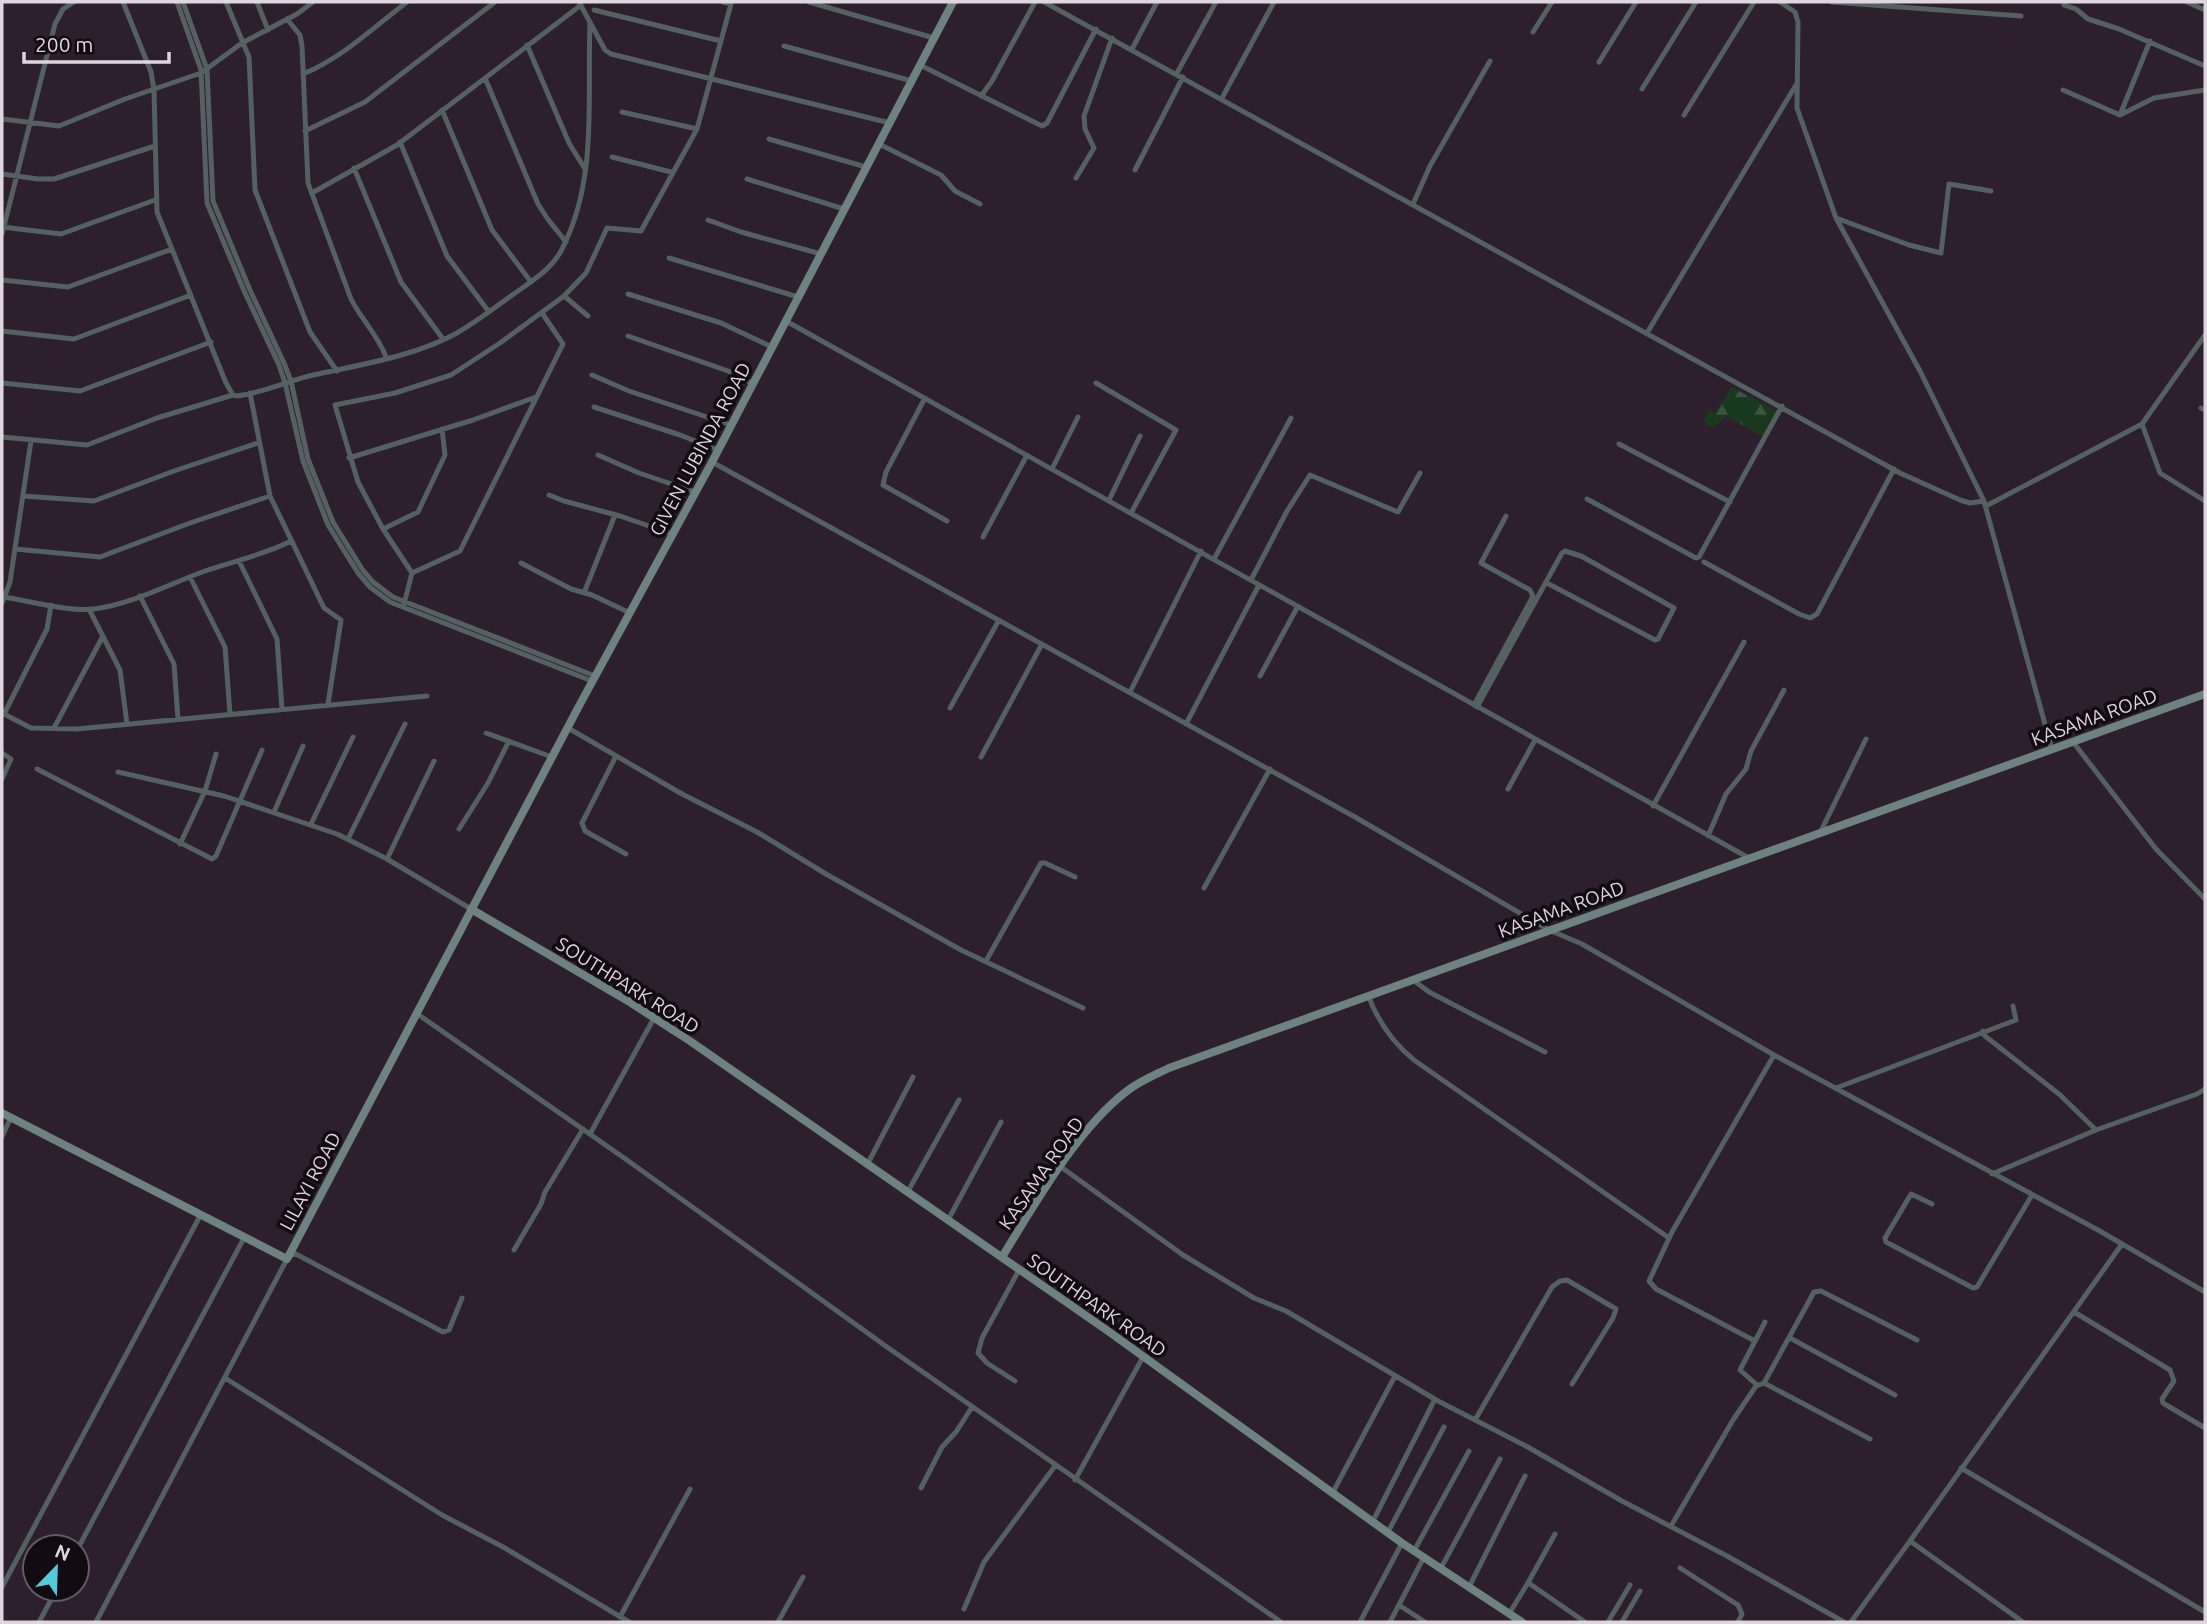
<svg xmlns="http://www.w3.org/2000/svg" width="2207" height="1624" font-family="Ubuntu,sans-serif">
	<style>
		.forest { fill: url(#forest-firs) }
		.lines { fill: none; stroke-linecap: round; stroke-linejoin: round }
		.street { stroke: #546061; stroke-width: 5 }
		.secondary { stroke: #6e8282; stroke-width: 8 }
		.labels { text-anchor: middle; stroke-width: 7; stroke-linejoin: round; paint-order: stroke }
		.street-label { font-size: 19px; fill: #dfd5df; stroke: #120b12 }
	</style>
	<defs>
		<pattern id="forest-firs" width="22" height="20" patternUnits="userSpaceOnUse" patternTransform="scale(1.75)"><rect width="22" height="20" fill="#19391f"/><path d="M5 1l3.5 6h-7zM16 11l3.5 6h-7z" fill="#3a553f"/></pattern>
	</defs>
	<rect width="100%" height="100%" fill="#2e1f2e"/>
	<path class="forest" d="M1731 387 1776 410 1763 437 1727 416 1713 427 1703 422 1710 410 1716 413Z"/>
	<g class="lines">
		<path class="street" d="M123 2 151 72 154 90 157 212 226 383 233 395 237 396C262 393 285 382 309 376 357 365 414 357 457 333 478 321 498 305 518 291 535 279 554 267 563 247 598 178 587 96 590 22
			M177 2 201 70 207 203 245 293 279 365 285 383 303 461 328 525 358 573 370 587 390 602 592 681
			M183 2 207 69 213 201 250 290 284 363 291 381 308 459 333 522 362 569 373 582 393 597 595 676
			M226 2 249 57 255 190 310 332 337 371
			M257 2 268 30
			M579 2 605 50 611 54 890 123
			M809 2 934 38
			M1044 2 1900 473 1960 500 1970 503 1984 501
			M1780 2 1795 12 1798 22 1797 108 1836 218 1920 371 1984 501 2052 750
			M1832 2 2021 16
			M2187 2 2205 10
			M2064 5 2076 9 2088 19 2119 29 2205 66
			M594 10 721 41
			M287 19 300 35 302 46 308 183 351 299C361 319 378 335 386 357
			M1533 32 1552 2
			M527 45 569 143 585 169
			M784 46 912 81
			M1132 49 1157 2
			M1599 62 1636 2
			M920 65 1042 126 1047 123 1096 29
			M1177 73 1216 2
			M303 74C342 58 374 27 407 2
			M485 78 538 204 547 218 566 242
			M1642 89 1696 2
			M2063 90 2120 115 2154 98 2205 90
			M981 96 992 81 1035 2
			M1222 98 1274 2
			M442 110 492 230 531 282
			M622 112 697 129
			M1684 115 1754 2
			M2120 115 2150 41
			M2 119 59 126 125 99 201 73 242 43 297 14 313 2
			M305 131 365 102 495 2
			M769 139 866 167
			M400 142 447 256 489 312
			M879 144 941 175 955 191 980 204
			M612 157 671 172
			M354 168 401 282 443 339
			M1135 170 1183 77
			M2 174 38 179H54L155 146
			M1076 178 1094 148 1085 129 1084 116 1112 38
			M747 179 844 209
			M312 193 397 145 581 5
			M1413 204 1430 166 1490 61
			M1836 218 1909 245 1941 253 1949 184 1991 191
			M708 220 741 232 821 254
			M2 227 61 234 155 200
			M2 234 55 24 63 9 74 2
			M669 258 798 297
			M2 280 68 287 172 249
			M628 294 721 323 772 347
			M564 296 588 316
			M786 321 1749 858
			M2 331 74 339 191 295
			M1647 333 1796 85
			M2205 335 2142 424 2160 473 2205 501
			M628 336 728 371 753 384
			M592 375 629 391 731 425
			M2 383 80 391 211 342
			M1096 383 1176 430 1131 513
			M250 393 270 496 324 608 341 620 328 704
			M925 398 886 472 883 485 947 521
			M594 407 680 435 718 450
			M2201 408 2205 410
			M2 437 87 445 157 418 233 395
			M1619 444 1730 502
			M598 455 639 473 695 492
			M349 458 473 420 536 397
			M712 462 1355 817 1549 930 1582 944 1774 1055 2098 1230 2205 1292
			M1052 469 1078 417
			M549 495 564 501 620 516 672 534
			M23 496 94 501 174 471 258 443
			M1587 499 1696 558 1699 557 1782 406
			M1109 500 1140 436
			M1986 506 2142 424
			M383 529 418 512 445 455 442 429
			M983 537 1027 455
			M15 549 100 557 190 523 270 496
			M1214 559 1291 418
			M239 561 277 639 282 709
			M1704 562 1799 614 1810 618 1817 614 1894 469
			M521 563 571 589 592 595 630 613
			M412 573 383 529 358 482 335 405 395 393 451 375 500 343 564 296 586 273 607 228 641 231 697 129 731 4 723 2
			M190 577 225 647 230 714
			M1251 580 1287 511 1310 475 1398 512 1420 473
			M584 593 615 515
			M140 596 174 664 178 719
			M4 597C29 601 70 612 94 609 133 604 169 584 205 571 234 561 264 555 291 541
			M2 603 10 582 31 441
			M404 604 412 573 460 551 563 344 542 313
			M89 609 120 670 127 724
			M1260 676 1298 606
			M1130 692 1201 551
			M1474 705 1533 596 1530 590 1481 563 1506 516
			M1477 707 1562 553 1565 551 1581 556 1674 608 1658 639 1655 640 1547 583
			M950 708 999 620
			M2 713 31 728 77 729 427 696
			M4 714 47 629 51 605
			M1186 724 1259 585
			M54 728 103 636
			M568 728 682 794 757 832 826 874 961 950 1083 1008
			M486 733 552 757
			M2073 742 2156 849 2205 899
			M2 753 11 759 2 779
			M616 756 582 823 585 831 626 854
			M981 757 1042 644
			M37 769 212 859 216 856 262 750
			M118 772 224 796 337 834 387 859 471 909
			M1508 789 1535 740
			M1653 806 1744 642
			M274 812 303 746
			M311 824 353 737
			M459 829 488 783 509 741
			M1820 833 1866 739
			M1708 836 1726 794 1746 769 1751 751 1784 690
			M348 839 405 724
			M180 844 205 791 216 754
			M387 859 434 761
			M1204 888 1270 769
			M986 961 1041 863H1045L1075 877
			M1413 980 1429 992 1545 1052
			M1368 995C1378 1022 1392 1042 1414 1060L1669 1238
			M416 1013 627 1160 887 1347 1281 1622
			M1983 1031 1985 1036 2059 1094 2096 1130
			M1836 1088 2016 1020 2013 1006
			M590 1134 654 1018
			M2 1137 11 1117
			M867 1165 913 1077
			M1061 1167 1183 1255 1254 1298 1286 1311 1438 1401 1526 1446 1622 1501 1727 1556 1844 1622
			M1992 1174 2096 1130 2197 1094 2205 1089
			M907 1193 959 1100
			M1932 1204 1911 1194 1885 1238 1886 1242 1973 1288 1977 1287 2032 1195
			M948 1220 1001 1122
			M514 1250 541 1204 545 1192 583 1129
			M2074 1312 2170 1370 2174 1381 2162 1399 2163 1403 2205 1428
			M1790 1338 1895 1395
			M1755 1341 1656 1289 1649 1281 1672 1232 1774 1055
			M225 1378 442 1515 503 1547 629 1622
			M1015 1381 987 1363 978 1353 982 1338 1019 1270
			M1764 1383 1870 1439
			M1757 1385 1740 1370 1765 1322
			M1475 1420 1552 1287 1560 1281 1567 1280 1616 1309 1613 1318 1572 1384
			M1961 1468 2205 1612
			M1075 1480 1143 1357
			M921 1488 942 1447 956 1432 972 1407
			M1333 1492 1395 1376
			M1373 1521 1435 1399
			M1671 1526 1733 1420 1756 1386 1764 1383 1814 1292 1821 1291 1917 1340
			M1388 1532 1444 1427
			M1555 1534 1529 1581 1530 1584 1585 1622
			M77 1550 244 1238
			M1414 1551 1469 1451
			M1441 1568 1500 1459
			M1680 1568 1738 1605 1742 1614 1738 1622
			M2 1587 200 1216
			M1469 1587 1525 1476
			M1399 1605 1425 1622
			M964 1609 984 1562 1055 1466
			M1509 1614 1529 1581
			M620 1617 690 1489
			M39 1622 57 1589
			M96 1622 287 1259 294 1253 443 1332 449 1330 462 1298
			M778 1622 803 1577
			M1360 1622 1402 1543
			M1390 1622 1424 1557
			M1608 1622 1630 1585
			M1622 1622 1640 1591
			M1851 1622 1910 1541
			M2023 1622 1910 1541 2122 1244"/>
		<path class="secondary" d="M471 909 628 1001 690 1041 1108 1331 1402 1543 1522 1622
			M2 1113 287 1259 579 706 712 462 953 2
			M1002 1257C1035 1204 1077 1129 1127 1091 1140 1081 1155 1075 1169 1068L2205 694"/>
	</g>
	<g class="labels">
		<g class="street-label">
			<text transform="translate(700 449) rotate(-62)" y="7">GIVEN LUBINDA ROAD</text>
			<text transform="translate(2094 717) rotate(-20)" y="7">KASAMA ROAD</text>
			<text transform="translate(1561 909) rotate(-20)" y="7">KASAMA ROAD</text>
			<text transform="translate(628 985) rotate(32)" y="7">SOUTHPARK ROAD</text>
			<text transform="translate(1041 1173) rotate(-55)" y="7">KASAMA ROAD</text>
			<text transform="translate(310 1181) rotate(-62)" y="7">LILAYI ROAD</text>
			<text transform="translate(1097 1305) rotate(35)" y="7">SOUTHPARK ROAD</text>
		</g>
	</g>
	<rect width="2207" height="1624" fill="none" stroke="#dfd5df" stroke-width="7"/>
	<g transform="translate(56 1568) rotate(23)"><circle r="33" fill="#120b12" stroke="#645c64" stroke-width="2"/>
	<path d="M0-5L12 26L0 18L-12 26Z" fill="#53cbda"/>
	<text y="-10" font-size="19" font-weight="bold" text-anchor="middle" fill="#dfd5df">N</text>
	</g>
	<path d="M24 52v10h145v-10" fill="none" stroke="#dfd5df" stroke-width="3.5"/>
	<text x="35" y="52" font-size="21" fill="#dfd5df" stroke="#120b12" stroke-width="5" paint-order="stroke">200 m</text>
</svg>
